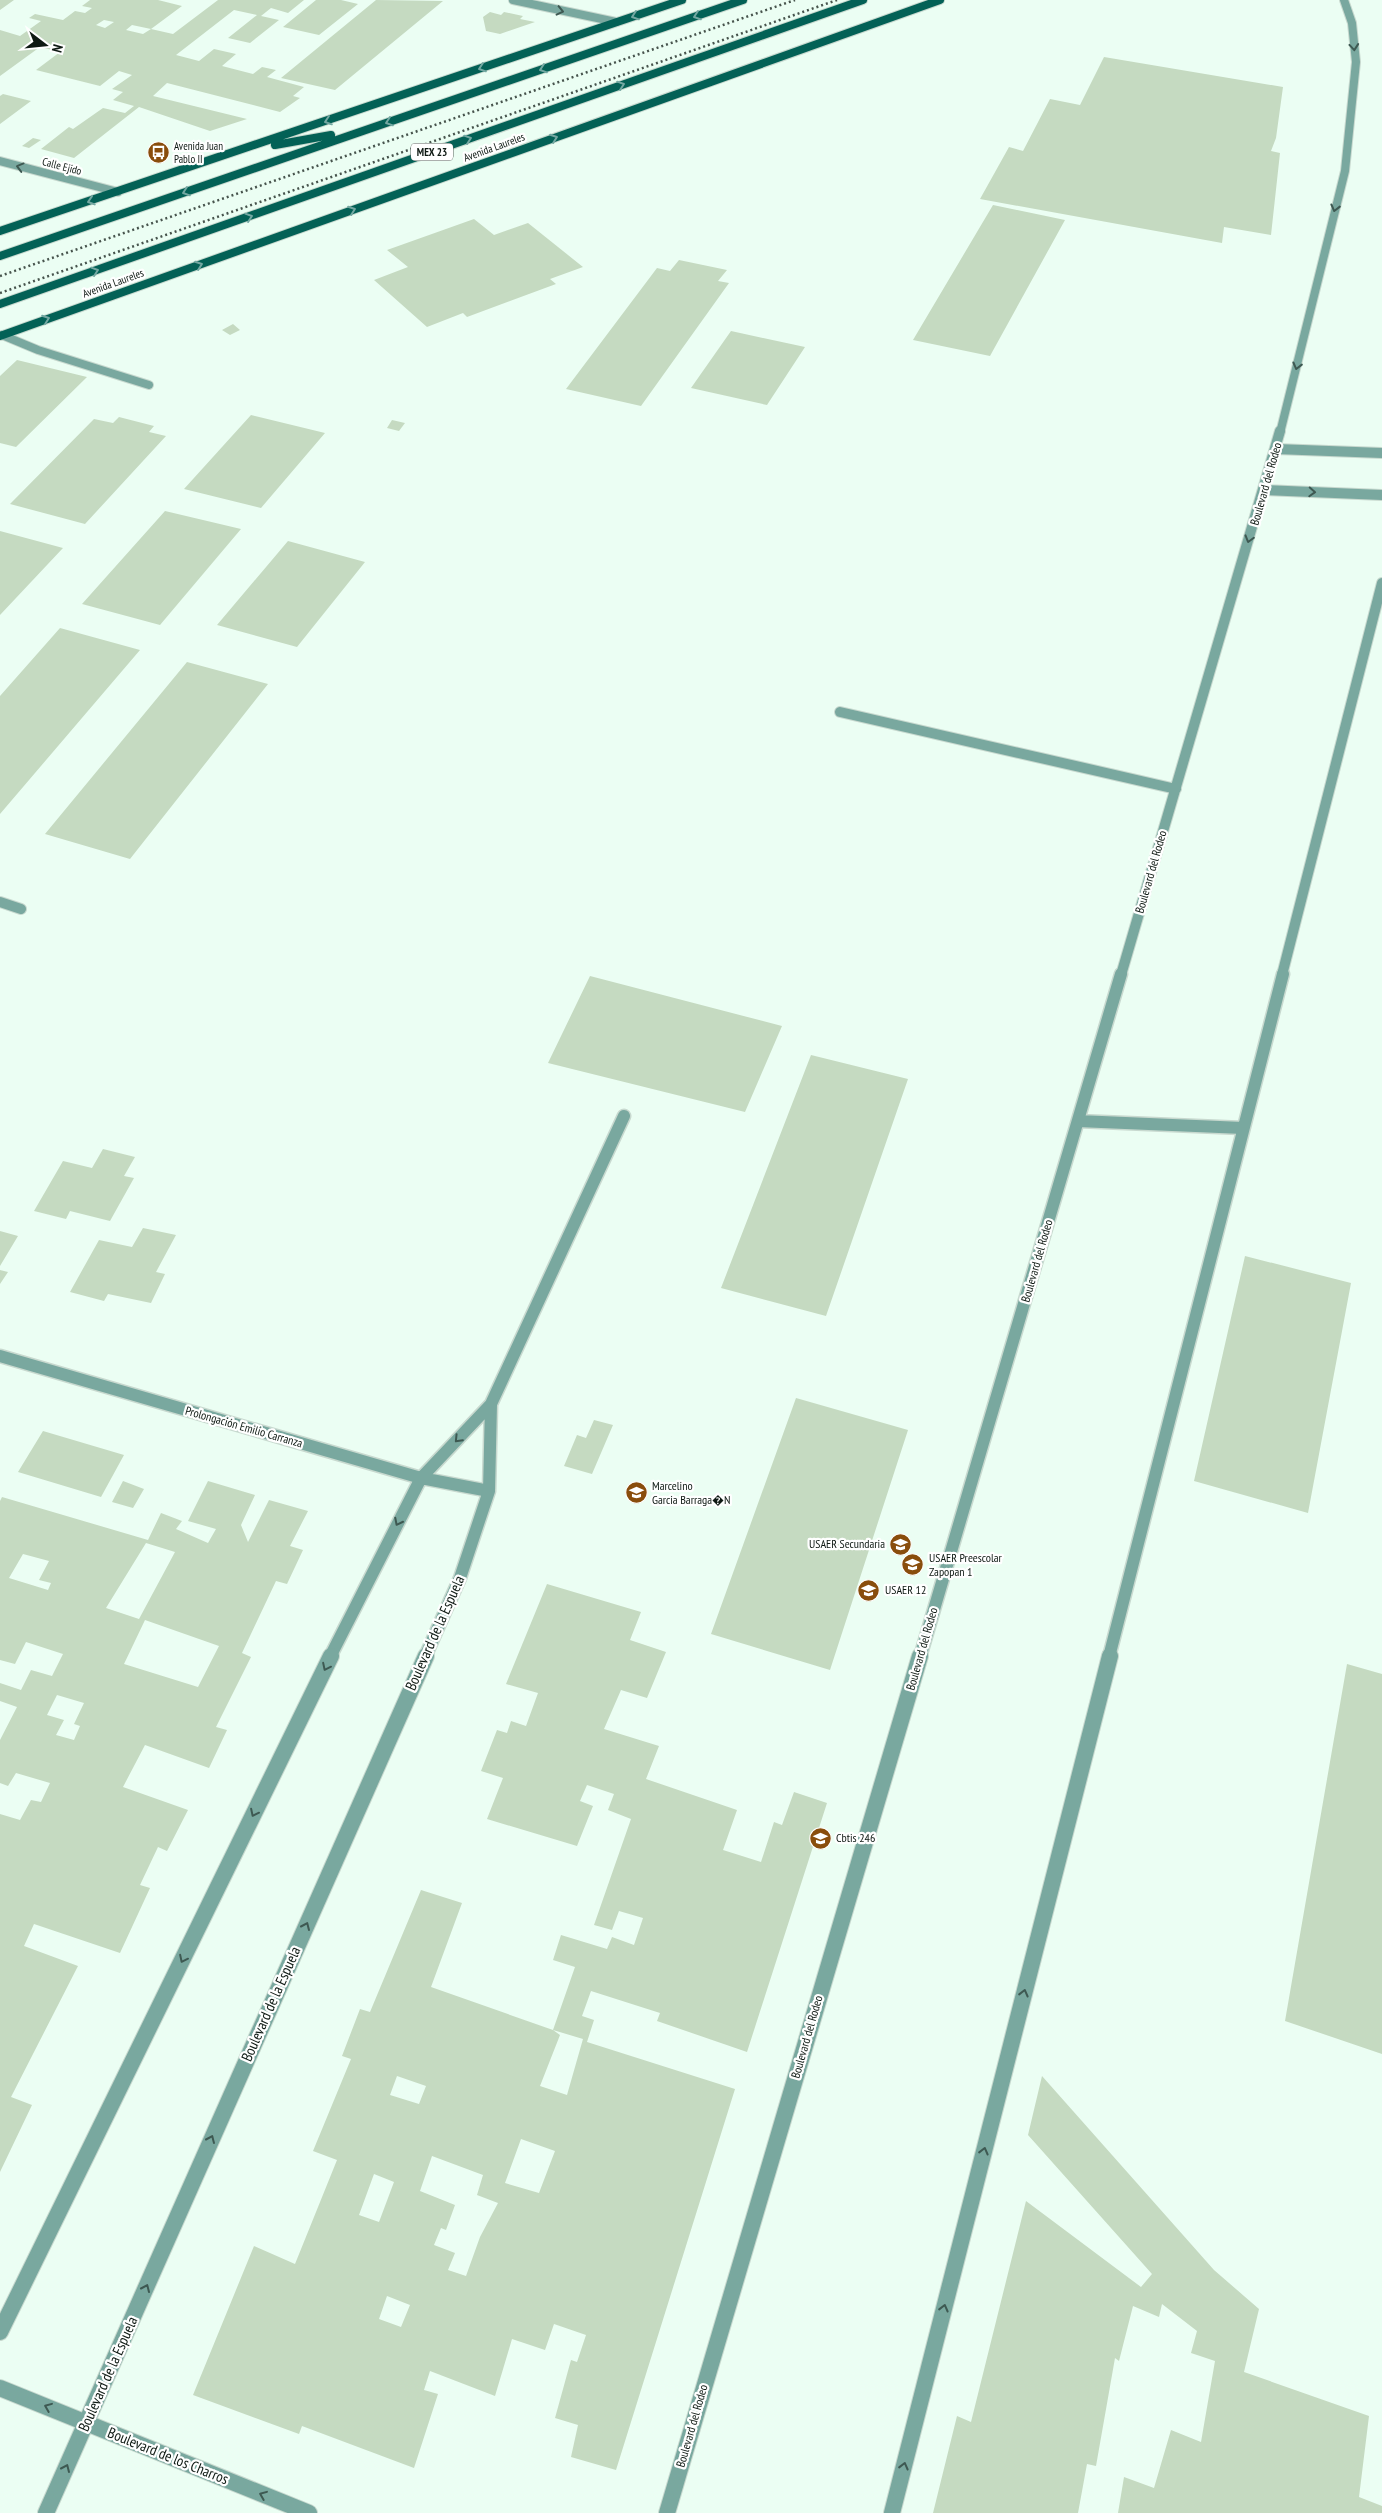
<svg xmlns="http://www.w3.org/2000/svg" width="1382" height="2513" font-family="'PT Sans Narrow',sans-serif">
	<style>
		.building { fill: #c5dac1; fill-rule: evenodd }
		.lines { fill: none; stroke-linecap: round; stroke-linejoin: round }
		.minor-far3-casing { stroke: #c8d9cf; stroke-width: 10 }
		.minor-far2-casing { stroke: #c8d9cf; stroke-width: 12 }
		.minor-far1-casing { stroke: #c8d9cf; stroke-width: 15 }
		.minor-casing { stroke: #c8d9cf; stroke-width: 18 }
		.major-casing { stroke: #c8d9cf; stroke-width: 10 }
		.minor-far3 { stroke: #79a89f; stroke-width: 8 }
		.minor-far2 { stroke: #79a89f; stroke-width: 10 }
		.minor-far1 { stroke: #79a89f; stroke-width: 12 }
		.minor { stroke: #79a89f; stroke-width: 16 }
		.major { stroke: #036156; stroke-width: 8 }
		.rail { stroke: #47544d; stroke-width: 2.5; stroke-dasharray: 2 3; stroke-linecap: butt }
		.oneway { stroke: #3e5952 }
		.oneway2 { stroke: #74a8a2 }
		.labels { text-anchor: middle; stroke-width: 4.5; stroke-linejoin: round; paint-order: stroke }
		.far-poi-label { font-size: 11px; fill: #0e1913; stroke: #fff; text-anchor: start }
		.far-street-label { font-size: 11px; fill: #0e1913; stroke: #fff }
		.shield { fill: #fff; stroke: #565e5a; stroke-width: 1 }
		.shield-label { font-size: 11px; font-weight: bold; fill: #0e1913 }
		.street-label { font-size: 12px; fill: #0e1913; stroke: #fff }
		.poi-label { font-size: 12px; fill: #0e1913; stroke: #fff; text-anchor: start }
		.near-street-label { font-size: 15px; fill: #0e1913; stroke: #fff }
	</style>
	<rect width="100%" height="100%" fill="#ebfef3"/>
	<path class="building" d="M0 0H14L0 10Z
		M90 0H158L182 6 151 29 132 25 126 30 143 34 151 29 173 34 218 0H304L288 13 271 8 261 16 279 20 250 43 228 38 257 15 234 10 176 55 199 61 214 49 236 54 222 66 253 74 262 67 276 70 267 77 304 87 293 96 300 98 280 112 167 83 153 96 247 119 210 131 139 107 74 158 41 149 69 127 73 129 103 108 125 113 134 106 113 100 123 92 112 89 132 75 119 71 100 86 36 70 60 52 40 47 0 76V30L20 36 41 21 29 18 35 14 63 20 75 11 85 13 92 8 82 6ZM104 20 114 22 105 28 96 25Z
		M316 0H341L358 4 319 35 283 27Z
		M376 0 443 1 335 90 281 78Z
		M490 12 501 15 504 12 523 16 520 19 535 22 500 34 486 31 483 17Z
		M1104 57 1283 87 1276 138 1271 151 1280 153 1271 235 1224 227 1222 243 980 199 1009 147 1023 151 1050 99 1080 105Z
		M3 94 31 101 0 124V96Z
		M33 138 41 140 29 148 22 146Z
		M993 205 1065 220 990 356 913 340Z
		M474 219 494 235 528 223 583 267 550 279 556 284 467 317 463 313 427 327 374 280 408 267 387 250Z
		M679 260 727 270 718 281 729 283 641 406 566 389 657 268 670 271Z
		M233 324 240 330 230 335 222 330Z
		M731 331 805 347 767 405 691 388Z
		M17 360 87 377 16 447 0 443V376Z
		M251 415 325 433 261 508 184 489Z
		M119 417 154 426 149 432 166 436 85 524 10 504 94 419 113 423Z
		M392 420 405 423 399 431 387 428Z
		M165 511 241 529 160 625 82 604Z
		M0 531 63 548 0 615Z
		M288 541 365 562 297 647 217 625Z
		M60 628 140 650 0 814V696Z
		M187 662 268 684 130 859 45 834Z
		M590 976 782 1026 745 1112 548 1063Z
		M811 1055 908 1079 826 1316 721 1288Z
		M103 1149 135 1157 124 1176 134 1178 110 1221 70 1211 66 1219 34 1211 63 1161 92 1168Z
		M143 1228 176 1235 156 1272 165 1274 151 1303 108 1294 104 1301 70 1292 99 1240 132 1247Z
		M0 1231 18 1236 0 1266Z
		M1245 1256 1351 1283 1308 1513 1194 1481Z
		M0 1270 8 1272 0 1284Z
		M796 1398 908 1430 830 1670 711 1634Z
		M594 1420 613 1425 592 1474 564 1466 577 1435 586 1438Z
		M43 1431 124 1455 101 1497 18 1472Z
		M123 1481 144 1489 133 1508 112 1502Z
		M208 1481 255 1495 241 1525 248 1542 269 1500 308 1511 290 1546 303 1550 287 1584 276 1581 242 1653 251 1657 216 1727 227 1730 209 1768 145 1745 123 1787 188 1810 167 1851 158 1847 140 1885 150 1888 120 1953 34 1924 24 1946 78 1966 11 2097 32 2105 0 2172V1814L20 1820 31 1800 41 1802 50 1783 16 1773 8 1786 0 1783V1740L17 1707 0 1701V1683L21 1690 31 1670 52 1676 63 1654 26 1642 15 1664 0 1660V1501L2 1497 148 1540 161 1513 182 1521 176 1529 208 1543 216 1529 188 1521ZM146 1543 175 1552 139 1619 106 1608ZM23 1554 49 1561 39 1580 51 1583 48 1590 9 1578ZM145 1620 219 1646 198 1687 124 1664ZM57 1695 84 1703 74 1724 80 1726 74 1740 56 1735 64 1720 47 1715Z
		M547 1584 641 1612 630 1640 666 1652 647 1698 621 1690 604 1729 659 1746 646 1779 737 1810 723 1850 761 1862 774 1822 782 1825 794 1792 827 1803 747 2052 657 2021 660 2013 591 1991 582 2016 594 2020 587 2042 735 2089 616 2470 571 2457 578 2425 555 2418 571 2360 577 2362 586 2335 554 2324 545 2350 512 2339 495 2396 430 2371 424 2390 438 2394 414 2468 302 2426 299 2434 193 2395 254 2246 295 2264 337 2160 313 2151 351 2059 342 2056 360 2009 370 2012 421 1890 462 1903 431 1987 553 2030 560 2035 540 2086 567 2095 583 2039 553 2030 575 1967 553 1960 561 1935 607 1949 612 1937 634 1945 643 1918 619 1911 612 1930 594 1925 631 1819 608 1810 614 1794 587 1785 580 1801 593 1806 577 1846 487 1819 503 1778 481 1771 497 1730 507 1733 511 1721 526 1726 538 1693 506 1684ZM397 2076 426 2086 419 2104 390 2095ZM521 2139 555 2151 539 2193 505 2183ZM432 2156 483 2175 477 2195 498 2203 480 2237 466 2276 448 2270 455 2253 434 2245 441 2228 446 2230 455 2205 420 2191ZM374 2174 394 2182 379 2222 359 2215ZM387 2296 410 2305 401 2327 379 2319Z
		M1347 1664 1382 1674V2054L1285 2021Z
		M1042 2076 1214 2270 1259 2309 1244 2372 1369 2416 1359 2497 1382 2506V2513H1118L1124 2477 1154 2488 1171 2430 1201 2442 1215 2361 1191 2353 1197 2331 1162 2304 1159 2317 1133 2306 1119 2361 1115 2358 1096 2466 1087 2464 1078 2513H933L957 2416 971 2422 1026 2201 1141 2287 1152 2274 1028 2135Z"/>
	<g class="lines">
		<defs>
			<path id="minor-far3" d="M513 0 616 22
				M0 161 118 192
				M2 335 38 350 149 385
				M1280 433 1345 171 1356 62 1352 23 1344 0"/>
			<path id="minor-far2" d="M1276 449 1382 453
				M1264 490 1382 495
				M840 712 1176 789
				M0 902 21 909
				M1121 975 1280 431
				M1282 975 1382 583"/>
			<path id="minor-far1" d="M1078 1121 1243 1128
				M0 1356 421 1478 489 1491
				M330 1657 421 1478 491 1404 624 1116
				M425 1657 460 1578 489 1491 491 1404
				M920 1657 1121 974
				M1109 1657 1283 974"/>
			<path id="minor" d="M0 2332 331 1656
				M0 2388 309 2513
				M46 2513 426 1656
				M667 2513 920 1656
				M892 2513 1110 1656"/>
			<path id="major" d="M275 145 331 135
				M0 231 682 0
				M0 256 743 0
				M0 304 863 0
				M0 336 940 0"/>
		</defs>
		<use href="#minor-far3" class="minor-far3-casing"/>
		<use href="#minor-far2" class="minor-far2-casing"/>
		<use href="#minor-far1" class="minor-far1-casing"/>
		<use href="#minor" class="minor-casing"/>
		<use href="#major" class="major-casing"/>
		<use href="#minor-far3" class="minor-far3"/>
		<use href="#minor-far2" class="minor-far2"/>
		<use href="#minor-far1" class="minor-far1"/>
		<use href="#minor" class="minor"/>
		<use href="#major" class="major"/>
		<path class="rail" d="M0 276 795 0
			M0 293 837 0"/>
	</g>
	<defs><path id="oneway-chevron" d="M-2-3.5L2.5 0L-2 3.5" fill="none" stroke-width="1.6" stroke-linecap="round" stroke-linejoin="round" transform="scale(1.25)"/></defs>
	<g class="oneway">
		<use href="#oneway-chevron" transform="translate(560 11) rotate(13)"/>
		<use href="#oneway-chevron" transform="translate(1354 47) rotate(85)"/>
		<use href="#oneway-chevron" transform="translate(20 167) rotate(-165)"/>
		<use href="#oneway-chevron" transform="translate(1335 208) rotate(104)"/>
		<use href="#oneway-chevron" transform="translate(1297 366) rotate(104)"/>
		<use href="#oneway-chevron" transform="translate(1312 492) rotate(3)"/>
		<use href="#oneway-chevron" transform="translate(1249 539) rotate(106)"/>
		<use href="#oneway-chevron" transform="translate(458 1439) rotate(134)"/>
		<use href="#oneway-chevron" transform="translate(398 1522) rotate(117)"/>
		<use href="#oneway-chevron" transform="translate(326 1667) rotate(116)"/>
		<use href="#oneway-chevron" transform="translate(254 1813) rotate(116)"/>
		<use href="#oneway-chevron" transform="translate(306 1926) rotate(-66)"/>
		<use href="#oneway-chevron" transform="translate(183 1959) rotate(116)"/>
		<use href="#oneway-chevron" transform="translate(1024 1993) rotate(-76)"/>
		<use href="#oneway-chevron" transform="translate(211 2139) rotate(-66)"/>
		<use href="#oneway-chevron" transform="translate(984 2151) rotate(-76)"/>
		<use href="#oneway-chevron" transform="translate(146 2288) rotate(-66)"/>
		<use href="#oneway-chevron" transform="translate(944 2308) rotate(-76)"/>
		<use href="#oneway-chevron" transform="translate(48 2407) rotate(-158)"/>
		<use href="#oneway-chevron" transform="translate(904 2466) rotate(-76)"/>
		<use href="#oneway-chevron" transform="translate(66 2468) rotate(-66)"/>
		<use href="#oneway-chevron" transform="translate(263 2495) rotate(-158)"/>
	</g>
	<g class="oneway2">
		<use href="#oneway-chevron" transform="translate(635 16) rotate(161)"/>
		<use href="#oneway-chevron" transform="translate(697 16) rotate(161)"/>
		<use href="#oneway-chevron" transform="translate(482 68) rotate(161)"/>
		<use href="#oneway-chevron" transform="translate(543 69) rotate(161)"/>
		<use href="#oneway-chevron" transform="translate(621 85) rotate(-19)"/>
		<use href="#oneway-chevron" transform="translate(328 121) rotate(161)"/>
		<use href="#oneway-chevron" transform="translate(389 122) rotate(161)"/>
		<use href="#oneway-chevron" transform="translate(554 138) rotate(-20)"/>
		<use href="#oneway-chevron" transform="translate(468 139) rotate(-19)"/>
		<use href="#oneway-chevron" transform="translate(186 192) rotate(161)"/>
		<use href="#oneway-chevron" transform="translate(91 201) rotate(162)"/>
		<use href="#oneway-chevron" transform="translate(352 210) rotate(-20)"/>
		<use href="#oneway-chevron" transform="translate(249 217) rotate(-19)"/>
		<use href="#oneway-chevron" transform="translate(199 265) rotate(-20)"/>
		<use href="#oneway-chevron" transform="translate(95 271) rotate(-19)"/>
		<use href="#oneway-chevron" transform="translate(46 319) rotate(-20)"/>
	</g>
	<defs>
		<symbol id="bus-disc" viewBox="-11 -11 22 22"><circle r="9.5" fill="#894d0c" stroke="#fff"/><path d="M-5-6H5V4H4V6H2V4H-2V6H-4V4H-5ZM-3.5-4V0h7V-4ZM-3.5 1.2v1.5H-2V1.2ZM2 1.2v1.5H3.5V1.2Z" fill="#fff"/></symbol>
		<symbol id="school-disc" viewBox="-11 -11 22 22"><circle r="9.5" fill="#894d0c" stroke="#fff"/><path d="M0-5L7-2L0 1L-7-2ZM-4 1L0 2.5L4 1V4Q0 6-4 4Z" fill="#fff"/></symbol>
		<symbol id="university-disc" viewBox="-11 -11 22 22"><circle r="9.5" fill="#894d0c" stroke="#fff"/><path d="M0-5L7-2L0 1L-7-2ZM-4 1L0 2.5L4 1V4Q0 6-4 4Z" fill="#fff"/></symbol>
	</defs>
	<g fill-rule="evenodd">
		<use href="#bus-disc" x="146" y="140" width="25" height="25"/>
		<use href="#school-disc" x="624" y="1480" width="25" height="25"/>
		<use href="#school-disc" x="888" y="1532" width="25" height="25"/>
		<use href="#school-disc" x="900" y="1552" width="25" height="25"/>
		<use href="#school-disc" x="856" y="1578" width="25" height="25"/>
		<use href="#university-disc" x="808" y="1826" width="25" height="25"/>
	</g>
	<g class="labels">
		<g class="far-poi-label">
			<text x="174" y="150">Avenida Juan<tspan x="174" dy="13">Pablo II</tspan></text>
		</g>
		<g class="far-street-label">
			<text transform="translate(494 147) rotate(-20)" y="4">Avenida Laureles</text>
			<text transform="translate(62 166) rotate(15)" y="4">Calle Ejido</text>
			<text transform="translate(113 283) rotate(-20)" y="4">Avenida Laureles</text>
		</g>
		<rect class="shield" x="411" y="143.5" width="42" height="17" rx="4"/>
		<g class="shield-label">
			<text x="432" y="156">MEX 23</text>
		</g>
		<g class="street-label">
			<text transform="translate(1266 484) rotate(-74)" y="4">Boulevard del Rodeo</text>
			<text transform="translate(1151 872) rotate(-74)" y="4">Boulevard del Rodeo</text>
			<text transform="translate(1037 1261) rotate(-74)" y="4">Boulevard del Rodeo</text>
			<text transform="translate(244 1427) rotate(16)" y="4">Prolongación Emilio Carranza</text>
			<text transform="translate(922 1649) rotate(-74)" y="4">Boulevard del Rodeo</text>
			<text transform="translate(807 2037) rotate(-74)" y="4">Boulevard del Rodeo</text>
			<text transform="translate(692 2426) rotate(-74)" y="4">Boulevard del Rodeo</text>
		</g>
		<g class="poi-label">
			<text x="652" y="1490">Marcelino<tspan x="652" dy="14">Garcia Barraga�N</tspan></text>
			<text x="885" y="1548" text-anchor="end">USAER Secundaria</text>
			<text x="929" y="1562">USAER Preescolar<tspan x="929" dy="14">Zapopan 1</tspan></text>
			<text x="885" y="1594">USAER 12</text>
			<text x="836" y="1842">Cbtis 246</text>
		</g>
		<g class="near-street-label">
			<text transform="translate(435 1633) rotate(-66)" y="5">Boulevard de la Espuela</text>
			<text transform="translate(271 2004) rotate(-66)" y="5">Boulevard de la Espuela</text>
			<text transform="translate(108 2374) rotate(-66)" y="5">Boulevard de la Espuela</text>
			<text transform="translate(168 2456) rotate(22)" y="5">Boulevard de los Charros</text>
		</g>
	</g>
	<g transform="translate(45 45) rotate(106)" stroke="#ffffff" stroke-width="4" paint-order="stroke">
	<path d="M0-4L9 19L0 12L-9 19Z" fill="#0e1913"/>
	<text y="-8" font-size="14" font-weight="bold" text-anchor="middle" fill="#0e1913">N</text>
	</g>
</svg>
